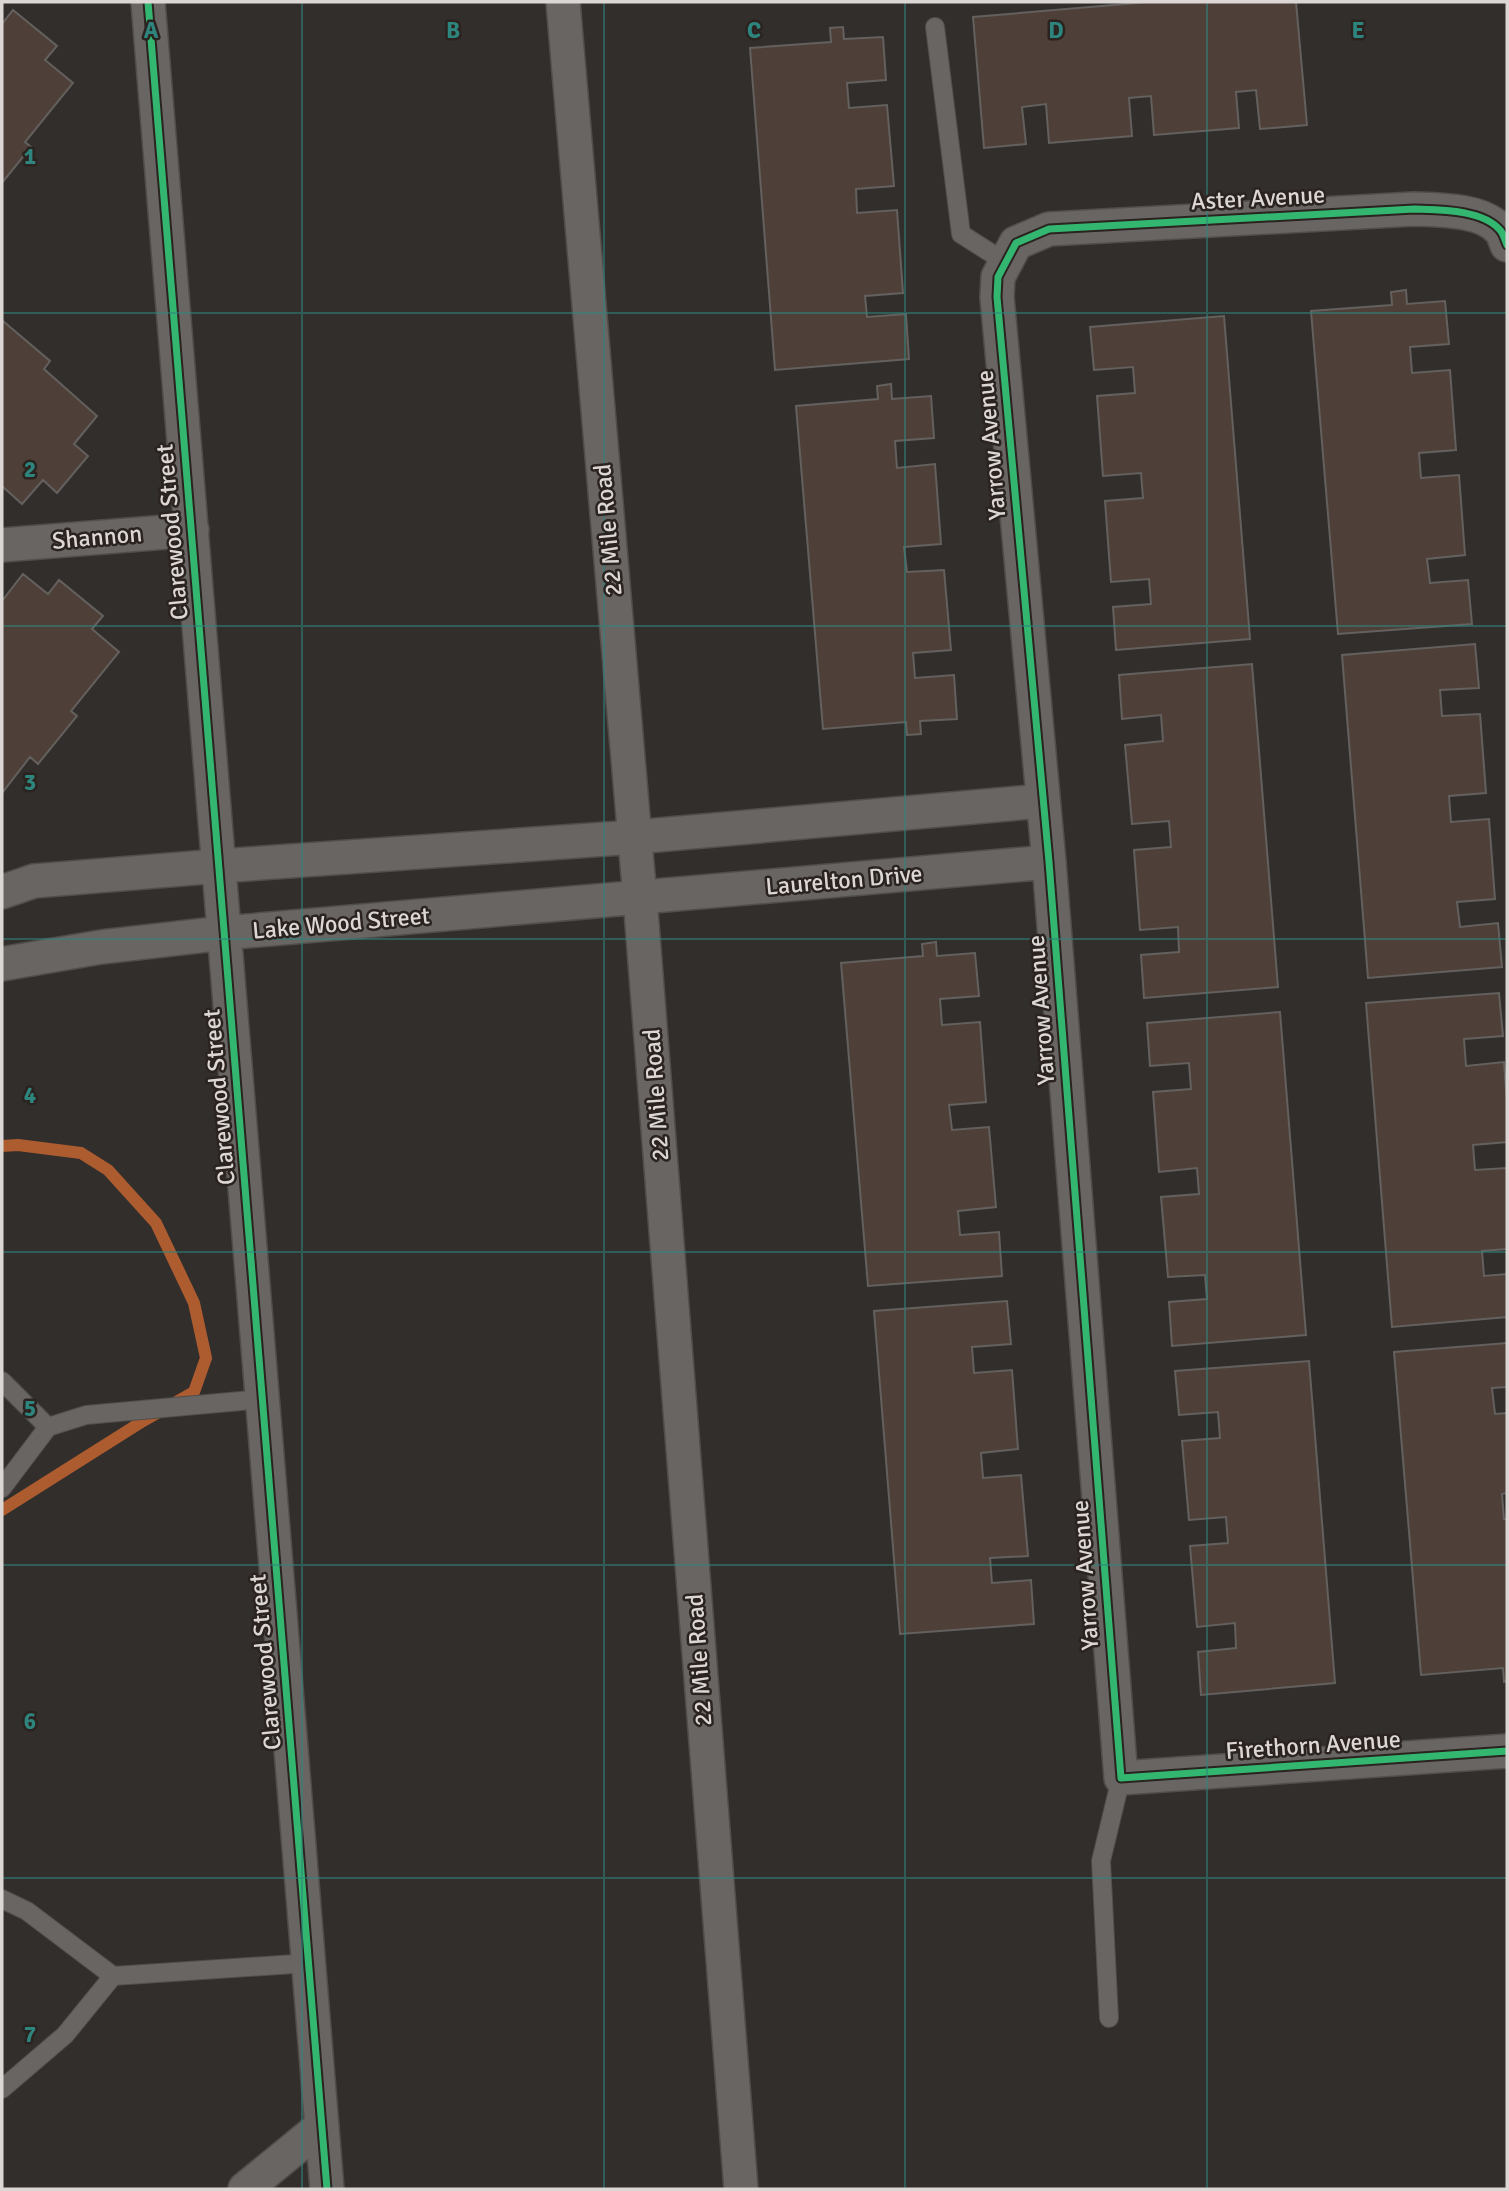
<svg xmlns="http://www.w3.org/2000/svg" width="1509" height="2191" font-family="Signika,sans-serif">
	<style>
		.lines { fill: none; stroke-linecap: round; stroke-linejoin: round }
		.stream { stroke: #ad5c30; stroke-width: 12 }
		.building { fill: #4e4038; stroke: #63605e; stroke-width: 2 }
		.lane-casing { stroke: #504d4b; stroke-width: 20 }
		.street-casing { stroke: #504d4b; stroke-width: 36 }
		.lane { stroke: #686563; stroke-width: 18 }
		.street { stroke: #686563; stroke-width: 33 }
		.cycleway-casing { stroke: #2b2320; stroke-width: 11 }
		.cycleway { stroke: #33b770; stroke-width: 7 }
		.grid { fill: none; stroke: #2e857d; stroke-width: 2; stroke-opacity: 0.55 }
		.labels { text-anchor: middle; stroke-width: 5; stroke-linejoin: round; paint-order: stroke }
		.street-label { font-size: 24px; fill: #dcd7d5; stroke: #2b2320 }
		.grid-label { font-size: 23px; text-anchor: middle; font-weight: bold; fill: #2e857d; stroke: #2b2320; stroke-width: 5; stroke-linejoin: round; paint-order: stroke }
	</style>
	<rect width="100%" height="100%" fill="#322e2c"/>
	<g class="lines">
		<path class="stream" d="M2 1146 18 1145 81 1153 108 1170 156 1223 194 1303 206 1358 194 1392 143 1421 2 1510"/>
	</g>
	<path class="building" d="M1149 2H1296L1307 125 1260 129 1256 90 1236 92 1239 128 1154 135 1151 96 1129 98 1132 136 1049 143 1046 104 1022 107 1026 144 984 148 973 17Z
		M13 10 57 46 45 60 73 83 25 142 31 147 2 183V24Z
		M843 27 844 39 883 37 886 80 847 83 849 108 887 105 894 186 856 189 857 213 897 210 903 293 865 296 867 317 906 314 909 359 775 370 750 48 831 42 830 28Z
		M1406 290 1407 304 1445 301 1449 344 1410 347 1412 373 1450 370 1456 450 1419 453 1421 478 1459 475 1465 555 1427 559 1430 583 1468 580 1472 624 1338 634 1311 311 1392 305 1391 292Z
		M1224 316 1250 639 1116 650 1113 607 1151 604 1149 579 1111 582 1105 501 1143 498 1141 473 1103 476 1097 396 1135 393 1133 367 1094 370 1090 327Z
		M3 321 50 361 44 369 97 416 74 444 88 456 57 493 43 480 22 504 2 486V323Z
		M891 384 892 399 931 396 934 438 895 441 897 468 935 464 941 544 904 547 907 572 944 570 951 650 913 653 915 678 954 675 957 719 920 721 921 734 907 735 906 722 823 729 796 406 878 399 877 386Z
		M23 574 48 594 59 580 103 616 92 629 119 652 71 711 77 716 38 764 30 757 2 793V601Z
		M1475 644 1479 688 1440 690 1442 716 1480 714 1486 793 1449 796 1451 822 1489 819 1495 899 1457 902 1460 927 1498 923 1502 967 1368 978 1342 655Z
		M1252 664 1278 987 1144 998 1141 955 1179 952 1178 927 1140 930 1134 850 1171 847 1169 821 1132 824 1125 745 1163 741 1161 715 1122 719 1119 675Z
		M936 942 937 956 975 953 979 996 940 999 942 1025 980 1022 986 1102 949 1105 952 1130 989 1127 996 1207 958 1211 960 1235 999 1232 1002 1276 868 1286 841 963 923 956 922 944Z
		M1499 993 1503 1036 1464 1039 1466 1066 1504 1062 1507 1103V1142L1473 1145 1475 1170 1507 1168V1249L1482 1251 1484 1276 1507 1274V1317L1392 1327 1366 1003Z
		M1280 1012 1306 1335 1172 1346 1169 1302 1207 1299 1205 1275 1168 1277 1161 1197 1199 1194 1197 1168 1159 1172 1153 1092 1191 1089 1189 1063 1150 1066 1147 1023Z
		M1007 1301 1011 1344 972 1347 974 1373 1012 1370 1018 1449 981 1453 983 1478 1021 1475 1028 1556 990 1558 992 1583 1031 1580 1034 1624 900 1634 874 1311Z
		M1507 1343V1387L1492 1388 1495 1414 1507 1413V1493L1502 1494 1504 1519H1507V1681L1504 1682 1503 1668 1421 1675 1394 1352Z
		M1309 1361 1335 1683 1201 1695 1198 1652 1236 1648 1235 1623 1197 1627 1190 1546 1228 1543 1226 1517 1189 1520 1182 1441 1220 1438 1218 1412 1179 1415 1175 1371Z"/>
	<g class="lines">
		<defs>
			<path id="lane" d="M935 27 961 234 1005 262
				M2 1381 48 1427
				M2 1488 48 1427 86 1415 263 1399
				M2 1899 27 1911 113 1976 309 1963
				M1109 2018 1101 1861 1121 1778
				M2 2089 65 2035 113 1976"/>
			<path id="street" d="M148 2 327 2189
				M563 2 640 898 741 2189
				M1507 245C1505 240 1503 233 1500 230 1482 209 1439 210 1414 209L1049 229 1016 243 998 277 997 297 1049 862 1121 1778 1507 1751
				M2 545 192 530
				M2 892 34 881 219 866 635 837 1042 801
				M2 964 101 947 224 933 1049 862
				M245 2189 322 2126"/>
		</defs>
		<use href="#lane" class="lane-casing"/>
		<use href="#street" class="street-casing"/>
		<use href="#lane" class="lane"/>
		<use href="#street" class="street"/>
		<defs>
			<path id="cycleway" d="M148 2 327 2189
				M1507 245C1505 240 1503 233 1500 230 1482 209 1439 210 1414 209L1049 229 1016 243 998 277 997 297 1049 862 1121 1778 1507 1751"/>
		</defs>
		<use href="#cycleway" class="cycleway-casing"/>
		<use href="#cycleway" class="cycleway"/>
	</g>
	<path class="grid" d="M302 2V2189M604 2V2189M905 2V2189M1207 2V2189M2 313H1507M2 626H1507M2 939H1507M2 1252H1507M2 1565H1507M2 1878H1507"/>
	<g class="labels">
		<g class="street-label">
			<text transform="translate(1258 198) rotate(-3)" y="8">Aster Avenue</text>
			<text transform="translate(991 445) rotate(-95)" y="8">Yarrow Avenue</text>
			<text transform="translate(608 530) rotate(-95)" y="8">22 Mile Road</text>
			<text transform="translate(172 532) rotate(-95)" y="8">Clarewood Street</text>
			<text transform="translate(97 537) rotate(-5)" y="8">Shannon</text>
			<text transform="translate(844 880) rotate(-5)" y="8">Laurelton Drive</text>
			<text transform="translate(341 923) rotate(-5)" y="8">Lake Wood Street</text>
			<text transform="translate(1041 1010) rotate(-94)" y="8">Yarrow Avenue</text>
			<text transform="translate(656 1095) rotate(-94)" y="8">22 Mile Road</text>
			<text transform="translate(219 1097) rotate(-95)" y="8">Clarewood Street</text>
			<text transform="translate(1085 1575) rotate(-94)" y="8">Yarrow Avenue</text>
			<text transform="translate(699 1660) rotate(-94)" y="8">22 Mile Road</text>
			<text transform="translate(265 1662) rotate(-95)" y="8">Clarewood Street</text>
			<text transform="translate(1313 1745) rotate(-4)" y="8">Firethorn Avenue</text>
		</g>
	</g>
	<g class="grid-label">
		<text x="151" y="38">A</text>
		<text x="453" y="38">B</text>
		<text x="754" y="38">C</text>
		<text x="1056" y="38">D</text>
		<text x="1358" y="38">E</text>
		<text x="30" y="164">1</text>
		<text x="30" y="477">2</text>
		<text x="30" y="790">3</text>
		<text x="30" y="1103">4</text>
		<text x="30" y="1416">5</text>
		<text x="30" y="1729">6</text>
		<text x="30" y="2042">7</text>
	</g>
	<rect width="1509" height="2191" fill="none" stroke="#dcd7d5" stroke-width="7"/>
</svg>
